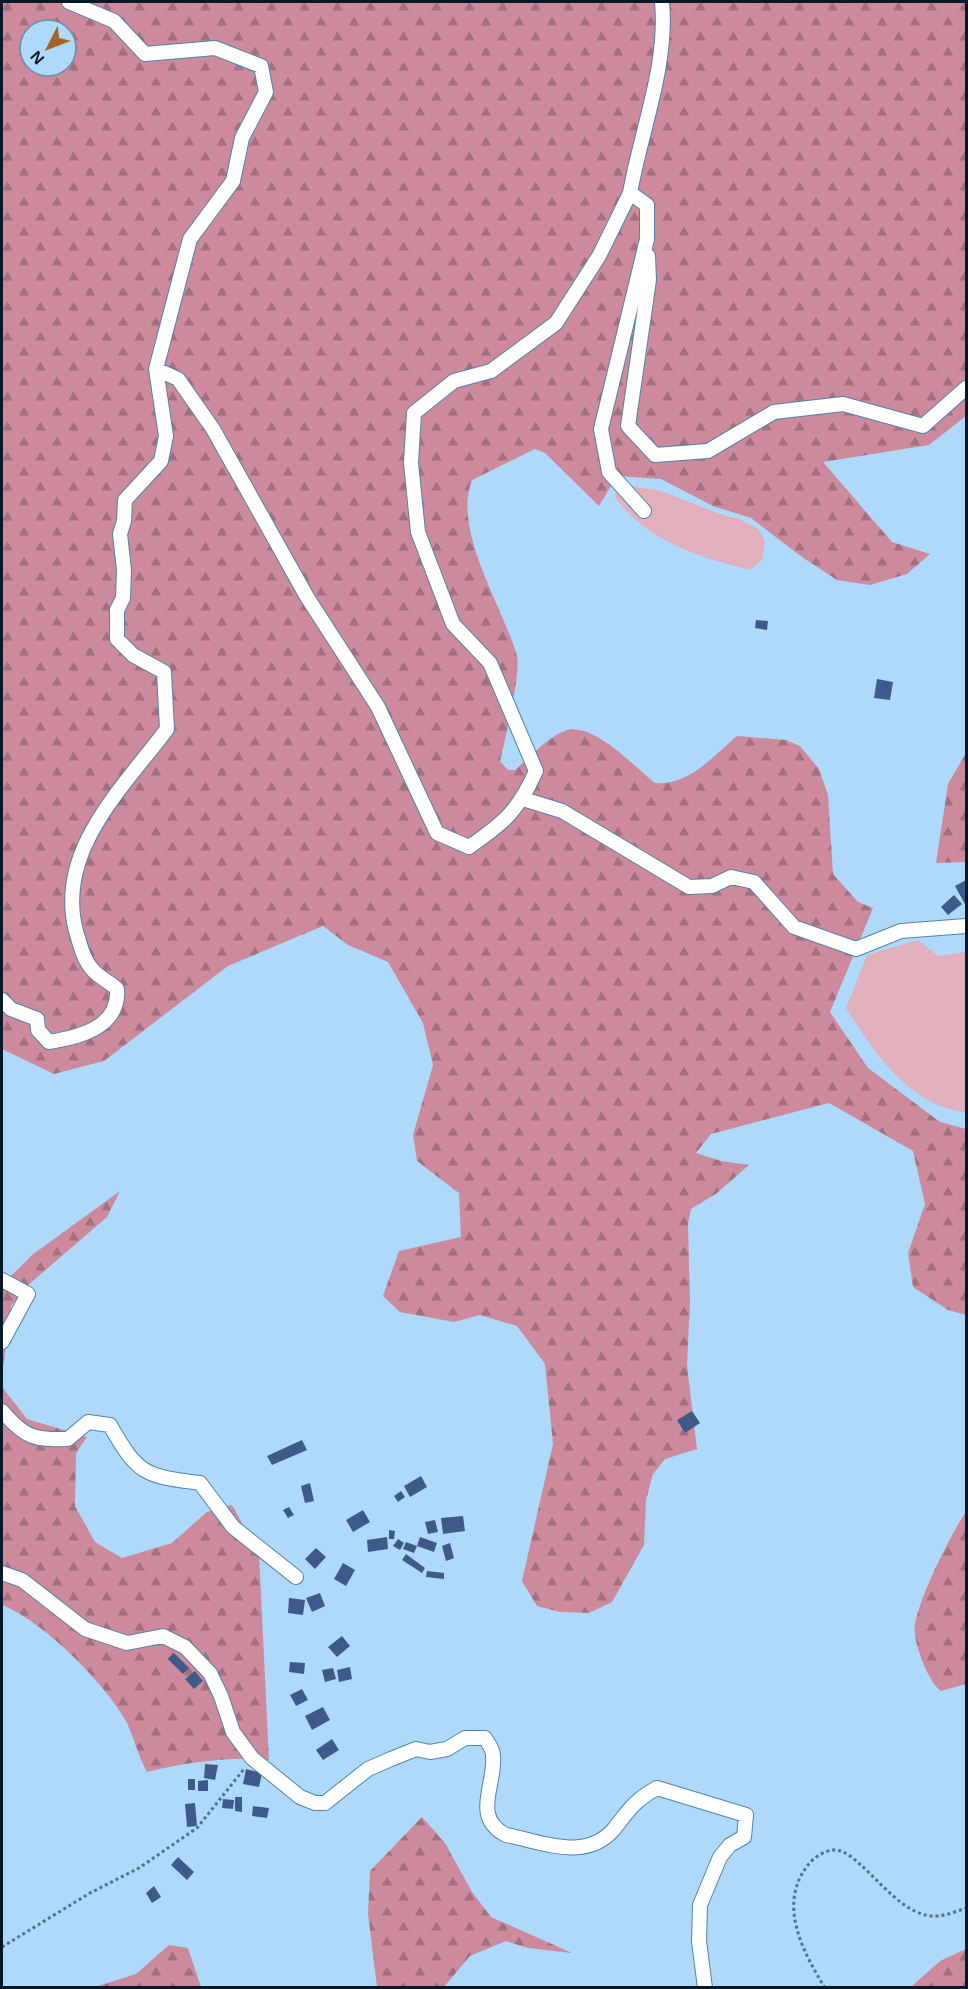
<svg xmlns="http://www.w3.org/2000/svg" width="968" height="1989" font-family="Arial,sans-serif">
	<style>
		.green { fill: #e2afbc }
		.forest { fill: url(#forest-firs); fill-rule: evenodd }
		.building { fill: #3f5a8a }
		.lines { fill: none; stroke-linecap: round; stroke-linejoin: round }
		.street-casing { stroke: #4f83a9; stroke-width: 16 }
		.path { stroke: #537189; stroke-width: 3; stroke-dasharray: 3 3; stroke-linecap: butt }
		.street { stroke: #fff; stroke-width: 14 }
	</style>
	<defs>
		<pattern id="forest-firs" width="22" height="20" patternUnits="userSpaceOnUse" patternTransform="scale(1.5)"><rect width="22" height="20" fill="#cc8a9c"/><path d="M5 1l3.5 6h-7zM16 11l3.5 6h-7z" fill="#a3707f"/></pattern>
	</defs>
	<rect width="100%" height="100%" fill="#aed9fa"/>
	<path class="green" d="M624 485 661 491 720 514 739 519 758 529 765 540 762 560 750 570C700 557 647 542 615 497L616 490Z
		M918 940 938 956 966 952V1112C910 1107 874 1052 846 1008L867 955Z"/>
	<path class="forest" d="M2 2H966V416L929 445 823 462 892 542 930 554 907 574 870 585 837 580 802 557 751 518 713 506 661 479 617 476 599 506 545 453 535 449 472 480C452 530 503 607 517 656 521 673 505 741 500 761L508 770H515C529 758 545 740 562 732 591 718 633 766 655 783 689 786 712 757 737 736L786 740 800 746 819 769 828 795 833 874 858 902 873 908 830 1012 868 1068 940 1122 966 1129V1315L948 1310 913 1287 908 1253 925 1204 913 1151 829 1103 711 1134 696 1153 721 1161 749 1165 717 1193 691 1209 688 1224 690 1302 687 1365 697 1449 665 1459 653 1474 646 1500 644 1545 612 1602 589 1613 560 1612 537 1606 522 1581 553 1444 545 1364 517 1326 480 1315 454 1322 400 1312 383 1296 399 1251 461 1237 459 1193 417 1161 413 1135 433 1065 423 1023 388 962 348 945 323 926 228 966 104 1061 54 1074 2 1049ZM30 30H66V66H30Z
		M966 753V862L936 863 948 784Z
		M120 1191 107 1217 27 1286 11 1306 2 1376V1285L32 1255Z
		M2 1387 27 1419 87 1437 76 1453 75 1506 95 1542 122 1558 172 1543 207 1512 232 1505 259 1554 269 1760C232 1756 183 1763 147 1772 138 1756 134 1737 126 1721 104 1682 43 1621 2 1605Z
		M966 1512V1684L941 1691C928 1682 912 1640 915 1625 919 1598 950 1535 966 1512Z
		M422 1817 445 1843 472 1892 491 1917 572 1953 528 1948 506 1941 470 1956 444 1987H377L368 1914 370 1871Z
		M169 1945 188 1948 201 1987H95L136 1974Z
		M966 1949V1987H911L940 1961Z"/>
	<path class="building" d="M756 620 768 621 767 630 755 628Z
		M877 679 893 682 890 700 874 698Z
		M966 880V906L955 886Z
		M954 895 962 904 948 915 941 907Z
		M692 1411 700 1423 685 1433 677 1420Z
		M302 1440 307 1450 272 1465 267 1456Z
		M421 1476 427 1487 410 1497 404 1486Z
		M310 1483 314 1501 305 1503 301 1486Z
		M401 1491 405 1497 398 1502 394 1496Z
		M289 1507 294 1515 288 1518 283 1510Z
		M363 1510 370 1522 353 1532 346 1520Z
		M463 1516 465 1531 443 1534 441 1518Z
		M435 1520 438 1532 428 1534 425 1522Z
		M389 1530 395 1531 394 1539H389Z
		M387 1537 388 1549 368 1552 367 1540Z
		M420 1537 437 1543 434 1552 417 1546Z
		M398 1539 404 1543 400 1550 393 1546Z
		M406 1542 417 1546 414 1553 403 1549Z
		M450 1543 454 1558 446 1561 442 1546Z
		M316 1548 326 1557 315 1569 305 1559Z
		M406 1554 425 1568 422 1573 402 1560Z
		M343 1563 355 1570 346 1586 334 1579Z
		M427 1571 444 1573V1579L426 1577Z
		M320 1593 325 1606 312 1612 306 1598Z
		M289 1598 305 1600 303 1615 288 1613Z
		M342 1636 350 1646 337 1657 328 1647Z
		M174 1653 189 1668 183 1674 168 1659Z
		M290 1662 305 1663 304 1674 289 1672Z
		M350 1667 352 1679 339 1682 337 1670Z
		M333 1668 336 1679 325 1682 322 1670Z
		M195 1671 203 1681 194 1689 185 1679Z
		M302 1689 308 1700 296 1706 290 1695Z
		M323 1707 330 1720 312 1730 305 1716Z
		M332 1739 339 1750 323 1760 316 1750Z
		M205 1764 218 1765 215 1780 204 1778Z
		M246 1769 262 1773 259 1787 243 1784Z
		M188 1779H195V1790H188Z
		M208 1780V1791H198V1781Z
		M235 1797H242V1812L235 1811Z
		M223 1799 234 1800 233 1809 222 1808Z
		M195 1803 197 1826 187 1827 185 1804Z
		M253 1806 269 1808 267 1818 252 1816Z
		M178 1857 194 1872 187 1880 171 1865Z
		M154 1886 161 1897 152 1903 146 1893Z"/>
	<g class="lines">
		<defs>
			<path id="street" d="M69 2 114 21 145 54 215 48 261 66 266 92 242 138 233 181 190 239 156 369
				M630 193C641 130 668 66 662 2
				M648 256 649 280 628 426 655 455 708 451 774 412 843 404 923 426 966 388
				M523 799 562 811 689 887 712 886 731 877 754 882 794 927 856 949 901 931 966 926
				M2 1000 11 1009 37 1019 38 1030 49 1042C80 1037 120 1027 117 989 110 982 98 977 92 969 83 959 80 944 76 931 55 851 123 788 167 729L164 672 133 655 117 639V610L123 598 124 570 120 534 124 521 125 500 161 461 166 436 156 369 178 379 213 429 307 597 378 707 437 833 469 847C505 822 518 811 536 771L490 663 453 624 418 532 411 463 414 413 454 381 491 371 556 323 599 256 630 193 647 205V239L601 429 609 472 644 511
				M2 1280 28 1294 2 1342
				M2 1411C25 1438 34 1440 68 1439L88 1422 110 1425C138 1475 145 1476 200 1483L233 1527 296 1577
				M2 1573 22 1580 85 1629 127 1643 163 1636 185 1647 210 1673 221 1696 233 1732 252 1758 300 1797 315 1803H325L368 1769 391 1759 416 1749 430 1752 447 1749 465 1738H485C488 1743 493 1749 493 1755 496 1785 471 1817 506 1835 543 1842 586 1862 614 1829 629 1810 635 1800 657 1788L746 1815 744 1837 730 1845 720 1857 700 1905 699 1941 705 1988"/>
		</defs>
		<use href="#street" class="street-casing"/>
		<path class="path" d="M2 1947 90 1893 139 1868 197 1828 244 1769
			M825 1988C803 1952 777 1904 808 1865 813 1858 825 1850 834 1850 845 1850 854 1859 862 1866 880 1882 908 1918 936 1916 946 1916 957 1911 966 1908"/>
		<use href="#street" class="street"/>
	</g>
	<rect width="968" height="1989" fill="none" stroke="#041827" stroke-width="6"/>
	<g transform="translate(48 48) rotate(228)"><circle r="28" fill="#aed9fa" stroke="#6a8ca6" stroke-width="1.5"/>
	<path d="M0-4.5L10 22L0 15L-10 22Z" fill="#a26529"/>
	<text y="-9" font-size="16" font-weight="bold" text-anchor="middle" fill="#041827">N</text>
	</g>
</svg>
